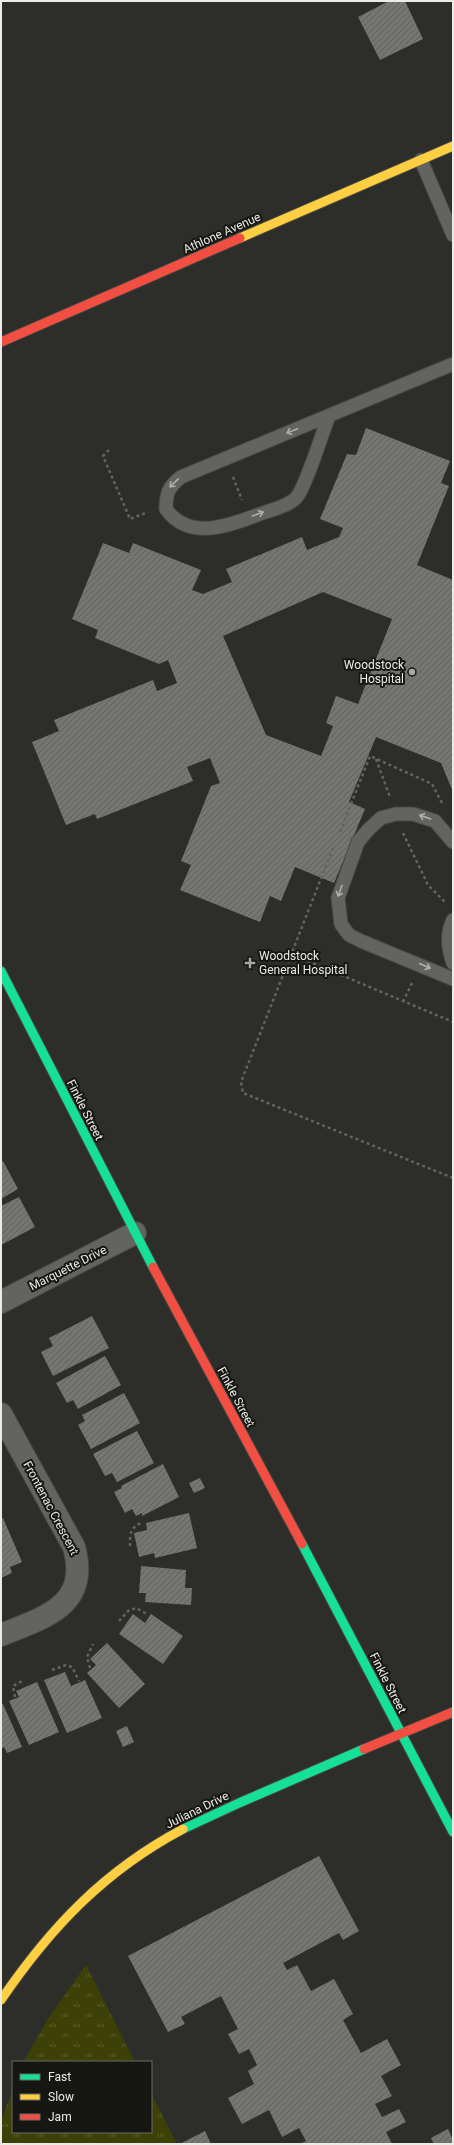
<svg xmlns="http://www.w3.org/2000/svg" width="454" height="2145" font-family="Roboto,sans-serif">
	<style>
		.grass { fill: url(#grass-tufts) }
		.building { fill: url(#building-hatch); fill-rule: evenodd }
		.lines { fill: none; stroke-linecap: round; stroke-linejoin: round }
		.lane-casing { stroke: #484844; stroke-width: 15 }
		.street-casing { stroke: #484844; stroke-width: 24 }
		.fast-casing { stroke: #484844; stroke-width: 11 }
		.slow-casing { stroke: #484844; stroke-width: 11 }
		.jam-casing { stroke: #484844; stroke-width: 11 }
		.path { stroke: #63635f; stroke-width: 2.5; stroke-dasharray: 3 3; stroke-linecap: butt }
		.lane { stroke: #636360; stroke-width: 13 }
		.street { stroke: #636360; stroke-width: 22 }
		.fast { stroke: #16e098; stroke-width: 9 }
		.slow { stroke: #ffcf43; stroke-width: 9 }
		.jam { stroke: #f24e42; stroke-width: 9 }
		.oneway { stroke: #aeaeaa }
		.poi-dot { fill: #a8a9a4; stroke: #161613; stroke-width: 1.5 }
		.labels { text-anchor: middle; stroke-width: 4; stroke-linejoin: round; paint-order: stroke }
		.street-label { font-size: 12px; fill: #ebece6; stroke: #161613 }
		.poi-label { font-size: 12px; fill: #ebece6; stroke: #161613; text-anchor: end }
	</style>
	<defs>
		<pattern id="grass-tufts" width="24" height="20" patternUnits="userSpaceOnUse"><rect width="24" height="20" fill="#3d4107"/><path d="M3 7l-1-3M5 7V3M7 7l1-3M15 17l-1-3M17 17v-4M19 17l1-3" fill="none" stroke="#595d2b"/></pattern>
		<pattern id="building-hatch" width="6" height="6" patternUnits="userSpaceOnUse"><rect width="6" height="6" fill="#757672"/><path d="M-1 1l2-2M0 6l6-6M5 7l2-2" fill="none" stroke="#60615e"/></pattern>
	</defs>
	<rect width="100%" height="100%" fill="#2d2d29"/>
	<path class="grass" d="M86 1965 135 2062H23L49 2017Z
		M13 2089V2132H151V2093L177 2144H1V2121Z"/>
	<path class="building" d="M389 1H405L423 39 380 60 358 17Z
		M366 428 450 461 441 483 449 486 417 565 453 580V792L441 763 376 737 349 802 365 809 334 883 295 867 281 901 270 896 260 922 180 890 191 865 181 861 211 786 220 783 210 758 187 767 193 781 97 819 95 814 66 825 32 742 59 731 54 720 153 680 157 691 177 683 168 660 159 664 95 638 98 630 72 619 103 543 129 553 133 543 201 570 192 590 203 594 232 582 226 569 302 537 307 550 339 537 343 528 320 519 347 454 356 455ZM323 592 392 619 358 704 336 696 326 723 333 726 321 756 266 735 223 636Z
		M3 1161 18 1189 1 1199V1162Z
		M19 1197 35 1227 1 1245V1206Z
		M92 1316 109 1348 53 1376 41 1352 53 1346 49 1338Z
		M105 1356 121 1385 78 1409 73 1400 67 1403 56 1383Z
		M124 1393 140 1423 91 1449 78 1425 85 1421 82 1415Z
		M137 1431 154 1463 117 1482 112 1473 105 1476 93 1454Z
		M163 1464 179 1497 142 1516V1513L136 1516 132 1509 125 1513 114 1492 122 1488 121 1486Z
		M200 1478 205 1488 194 1493 189 1483Z
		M189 1513 197 1548 155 1558 154 1553 139 1557 134 1533 147 1530 146 1523Z
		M3 1518 22 1562 10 1567 12 1573 1 1578V1519Z
		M141 1566 186 1570 185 1588H192L191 1605 145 1602 146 1593H139Z
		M133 1614 145 1623 151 1614 183 1636 163 1664 119 1634Z
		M107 1643 145 1684 119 1708 87 1673 96 1665 90 1659Z
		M65 1672 71 1686 85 1680 102 1718 67 1733 44 1680Z
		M37 1682 59 1732 29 1745 9 1701 19 1697 16 1691Z
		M3 1704 22 1747 7 1753 4 1747 1 1749V1705Z
		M127 1726 134 1742 123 1747 116 1731Z
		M319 1856 359 1931 343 1940 339 1933 283 1963 287 1970 297 1965 311 1991 334 1979 353 2014 343 2020 361 2053 387 2039 401 2065 381 2076 392 2096 375 2104 382 2117 399 2109 406 2122 386 2132 392 2144H300L306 2141 299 2128 282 2137 269 2110 242 2124 228 2098 254 2084 248 2071 257 2065 249 2049 239 2054 228 2034 238 2029 221 1996 181 2017 185 2024 168 2032 128 1956Z
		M448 2129 453 2140V2144H434L431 2138Z
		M205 2131 211 2144H180Z"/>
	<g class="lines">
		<defs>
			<path id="lane" d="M421 160 453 235
				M329 416C322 433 306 487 296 498 288 506 274 509 263 513 232 524 190 543 166 509 166 494 168 487 181 477L453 364
				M453 842 435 821 413 814H396L381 818 368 830 358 842 338 898 341 924 349 935 361 941 453 979
				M453 920C446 934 448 949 453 963"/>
			<path id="street" d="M1 1302 135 1233
				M1 1414 74 1547C90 1606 45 1617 1 1635"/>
			<path id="fast" d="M1 971 153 1267
				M302 1544 453 1832
				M183 1829 239 1803 364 1749"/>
			<path id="slow" d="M240 238 453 146
				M1 2000C51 1927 104 1871 183 1829"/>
			<path id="jam" d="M1 342 240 238
				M153 1267 302 1544
				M364 1749 453 1712"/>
		</defs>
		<use href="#lane" class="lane-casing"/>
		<use href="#street" class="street-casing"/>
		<use href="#fast" class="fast-casing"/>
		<use href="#slow" class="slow-casing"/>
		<use href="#jam" class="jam-casing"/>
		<path class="path" d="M109 450 103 456 130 519 148 512
			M233 477 242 500
			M376 759 390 797
			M340 832 370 756 432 784 442 803
			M403 833 428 885 446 903
			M333 848 241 1082 243 1093 453 1178
			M291 954 453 1022
			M403 1002 412 983
			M130 1546C130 1532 130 1528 143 1522
			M119 1621 128 1611 136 1608 147 1614
			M90 1668 87 1657 93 1644
			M52 1670 66 1665 72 1667 79 1681
			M15 1697 13 1686 24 1680"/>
		<use href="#lane" class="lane"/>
		<use href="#street" class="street"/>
		<use href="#fast" class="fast"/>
		<use href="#slow" class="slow"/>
		<use href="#jam" class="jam"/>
	</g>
	<defs><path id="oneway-shaft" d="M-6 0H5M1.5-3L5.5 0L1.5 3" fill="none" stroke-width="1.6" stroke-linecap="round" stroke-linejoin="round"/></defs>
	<g class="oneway">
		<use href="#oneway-shaft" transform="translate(292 431) rotate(158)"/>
		<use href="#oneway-shaft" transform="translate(174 483) rotate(136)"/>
		<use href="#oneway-shaft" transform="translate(258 514) rotate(-20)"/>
		<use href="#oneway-shaft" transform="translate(425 817) rotate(-161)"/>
		<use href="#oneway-shaft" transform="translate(340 891) rotate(110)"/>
		<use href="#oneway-shaft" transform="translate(425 966) rotate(24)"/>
	</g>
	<g class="poi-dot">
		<circle cx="412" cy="672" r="4"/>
		<path d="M248 957h4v4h4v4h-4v4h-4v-4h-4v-4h4z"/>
	</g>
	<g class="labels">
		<g class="street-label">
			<text transform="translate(222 233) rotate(-24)" y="4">Athlone Avenue</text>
			<text transform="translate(85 1110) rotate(63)" y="4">Finkle Street</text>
			<text transform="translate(68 1268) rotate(-27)" y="4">Marquette Drive</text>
			<text transform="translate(236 1397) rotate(62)" y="4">Finkle Street</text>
			<text transform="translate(51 1508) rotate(62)" y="4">Frontenac Crescent</text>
			<text transform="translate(388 1683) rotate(63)" y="4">Finkle Street</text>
			<text transform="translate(197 1810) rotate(-26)" y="4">Juliana Drive</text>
		</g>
		<g class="poi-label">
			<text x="404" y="669">Woodstock<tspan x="404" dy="14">Hospital</tspan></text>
			<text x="259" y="960" text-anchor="start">Woodstock<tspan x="259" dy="14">General Hospital</tspan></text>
		</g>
	</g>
	<rect width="454" height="2145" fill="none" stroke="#ebece6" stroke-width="4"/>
	<rect x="12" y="2061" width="140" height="72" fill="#161613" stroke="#6b6c67"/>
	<rect x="20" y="2074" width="20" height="6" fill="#16e098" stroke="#6b6c67"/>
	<text x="48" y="2081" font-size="12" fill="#ebece6">Fast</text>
	<rect x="20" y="2094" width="20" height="6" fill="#ffcf43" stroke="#6b6c67"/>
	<text x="48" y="2101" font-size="12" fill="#ebece6">Slow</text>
	<rect x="20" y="2114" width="20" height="6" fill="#f24e42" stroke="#6b6c67"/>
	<text x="48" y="2121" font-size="12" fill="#ebece6">Jam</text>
</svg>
